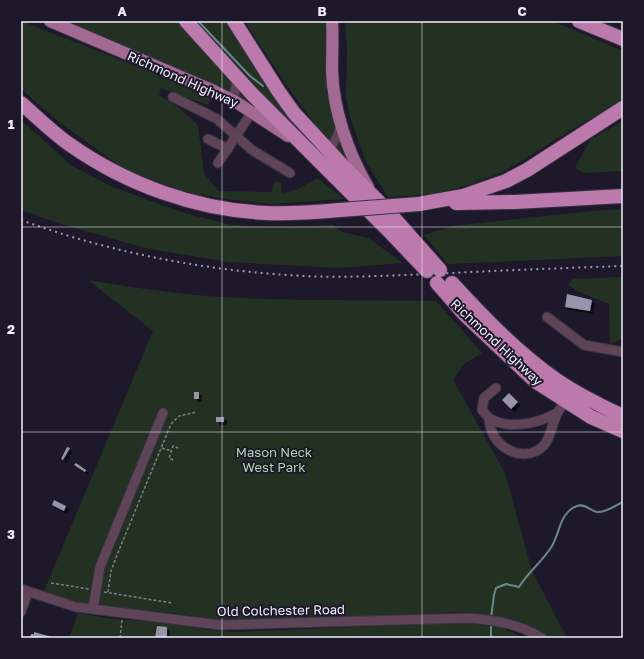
<svg xmlns="http://www.w3.org/2000/svg" width="644" height="659" font-family="'Golos Text',sans-serif">
	<style>
		.green { fill: #233123 }
		.lines { fill: none; stroke-linecap: round; stroke-linejoin: round }
		.stream { stroke: #6a858d; stroke-width: 2 }
		.building { fill: #9793ab; filter: url(#shadow) }
		.minor-casing { stroke: #373344; stroke-width: 11 }
		.major-casing { stroke: #373344; stroke-width: 14 }
		.highway-casing { stroke: #373344; stroke-width: 16 }
		.path { stroke: #807c8c; stroke-width: 1.5; stroke-dasharray: 3 2; stroke-linecap: butt }
		.minor { stroke: #5f4458; stroke-width: 9 }
		.major { stroke: #a26a93; stroke-width: 12 }
		.highway { stroke: #bc79ab; stroke-width: 14 }
		.rail { stroke: #9d9aa9; stroke-width: 2; stroke-dasharray: 2 4; stroke-linecap: butt }
		.highway-bridge-casing { stroke: #373344; stroke-width: 16; stroke-linecap: butt }
		.highway-bridge { stroke: #bc79ab; stroke-width: 14 }
		.grid { fill: none; stroke: #f2effc; stroke-width: 1; stroke-opacity: 0.55 }
		.labels { text-anchor: middle; stroke-width: 4; stroke-linejoin: round; paint-order: stroke }
		.street-label { font-size: 13px; fill: #f2effc; stroke: #1d192b }
		.park-label { font-size: 13px; fill: #a9d5aa; stroke: #1d192b }
		.neatline { fill: none; stroke: #f2effc; stroke-width: 1.5 }
		.grid-label { font-size: 13px; text-anchor: middle; font-weight: bold; fill: #f2effc }
	</style>
	<defs>
		<filter id="shadow"><feDropShadow dx="3" dy="3" stdDeviation="0" flood-color="#0009"/></filter>
	</defs>
	<rect width="100%" height="100%" fill="#1d192b"/>
	<path class="green" d="M21 21 169 79 211 99 208 105 161 88 159 95 178 107 198 125 204 173 218 191 272 192 273 184 276 181 281 183 282 193 298 189 317 178 344 199 271 204 225 199 187 192 127 171 59 122 21 89Z
		M61 21H178L227 76 278 125Z
		M194 21H229L265 81 436 270 258 91 241 70Z
		M245 21H327V39L357 174C313 127 279 75 245 21Z
		M345 21H553L623 51V102L586 121 503 172 472 184 435 194 388 197 366 162 351 120 346 98 347 51Z
		M21 120 72 166 115 188 184 213 232 225 277 227 333 225 342 232 368 238 403 263 337 268 229 262 149 249 61 224 21 210Z
		M623 121V171L584 173 575 168 591 139Z
		M623 209V256L448 264 424 235 452 226 593 211Z
		M623 277V338L610 344 609 304 579 292 568 285 573 279Z
		M88 280C138 288 188 296 239 298 304 301 370 300 436 301L482 353 464 364 453 380 505 473 532 571 567 638H548L521 624 502 618 468 612H453L397 616 230 622C211 620 192 615 173 613 149 610 126 610 103 607 83 604 63 597 44 591L153 331Z
		M78 613 112 619 166 622 208 630 236 632 470 622 502 628 525 638H69Z"/>
	<g class="lines">
		<path class="stream" d="M198 21 250 76 263 86
			M491 618 494 595 496 588 506 584 519 587C528 572 543 561 552 546 560 532 560 512 577 506 585 503 590 511 597 512 606 513 616 505 623 502
			M491 623V638"/>
	</g>
	<path class="building" d="M567 294 592 300 590 311 565 307Z
		M194 392H199V399H194Z
		M509 393 518 402 511 409 502 400Z
		M216 417H224V422H216Z
		M67 447 70 448 63 460 61 459Z
		M76 463 86 470 85 472 74 465Z
		M54 500 66 506 64 511 52 505Z
		M157 626 167 627V638H155Z
		M34 632 52 637V638H30L31 634H34Z"/>
	<g class="lines">
		<defs>
			<path id="minor" d="M173 97 217 119 252 150 290 173
				M233 101 238 77
				M208 139 228 149
				M328 151 337 137 341 124
				M218 163 252 112
				M547 317 584 345 623 352
				M496 388 484 398 482 410C485 413 487 417 491 419 510 430 539 423 557 413
				M489 418C490 432 495 442 507 449 514 453 523 455 531 453 551 447 549 431 557 414 560 408 565 402 569 396
				M21 589 76 607 220 625 469 618C495 620 519 624 542 638
				M93 609 100 567 163 413
				M21 612 28 592"/>
			<path id="major" d="M50 21 214 91 236 102 288 136
				M332 21C333 37 332 54 332 70 333 110 348 153 368 187"/>
			<path id="highway" d="M186 21 252 94 389 231 427 271
				M234 21 279 92 294 113 343 166 386 209 440 270
				M579 21 623 39
				M21 103C37 117 52 132 69 144 127 185 197 210 267 213 292 214 316 212 340 210
				M456 203 515 202 623 196
				M419 204 463 196 506 181 527 170 623 108
				M437 283 464 314 535 381 591 417 623 431
				M452 283C484 318 519 354 558 381 579 395 601 406 623 416"/>
		</defs>
		<use href="#minor" class="minor-casing"/>
		<use href="#major" class="major-casing"/>
		<use href="#highway" class="highway-casing"/>
		<path class="path" d="M162 448 171 451
			M173 460 169 458 173 446 178 448
			M51 583 89 589
			M104 592 172 603
			M108 592 111 571 117 555 171 424 179 416 197 412
			M120 638 122 620"/>
		<use href="#minor" class="minor"/>
		<use href="#major" class="major"/>
		<use href="#highway" class="highway"/>
		<path class="rail" d="M21 220C106 251 196 269 287 275 342 279 397 275 452 273 509 270 566 268 623 266"/>
		<defs>
			<path id="highway-bridge" d="M340 210 419 204"/>
		</defs>
		<use href="#highway-bridge" class="highway-bridge-casing"/>
		<use href="#highway-bridge" class="highway-bridge"/>
	</g>
	<path class="grid" d="M222 21V638M422 21V638M21 227H623M21 432H623"/>
	<g class="labels">
		<g class="street-label">
			<text transform="translate(183 79) rotate(24)" y="5">Richmond Highway</text>
			<text transform="translate(497 342) rotate(43)" y="5">Richmond Highway</text>
			<text transform="translate(281 610) rotate(-1)" y="5">Old Colchester Road</text>
		</g>
		<g class="park-label">
			<text x="274" y="457">Mason Neck<tspan x="274" dy="15">West Park</tspan></text>
		</g>
	</g>
	<rect width="644" height="659" fill="none" stroke="#1d192b" stroke-width="44"/>
	<rect x="22" y="22" width="600" height="615" class="neatline"/>
	<g class="grid-label">
		<text x="122" y="16">A</text>
		<text x="322" y="16">B</text>
		<text x="522" y="16">C</text>
		<text x="11" y="129">1</text>
		<text x="11" y="334">2</text>
		<text x="11" y="539">3</text>
	</g>
</svg>
